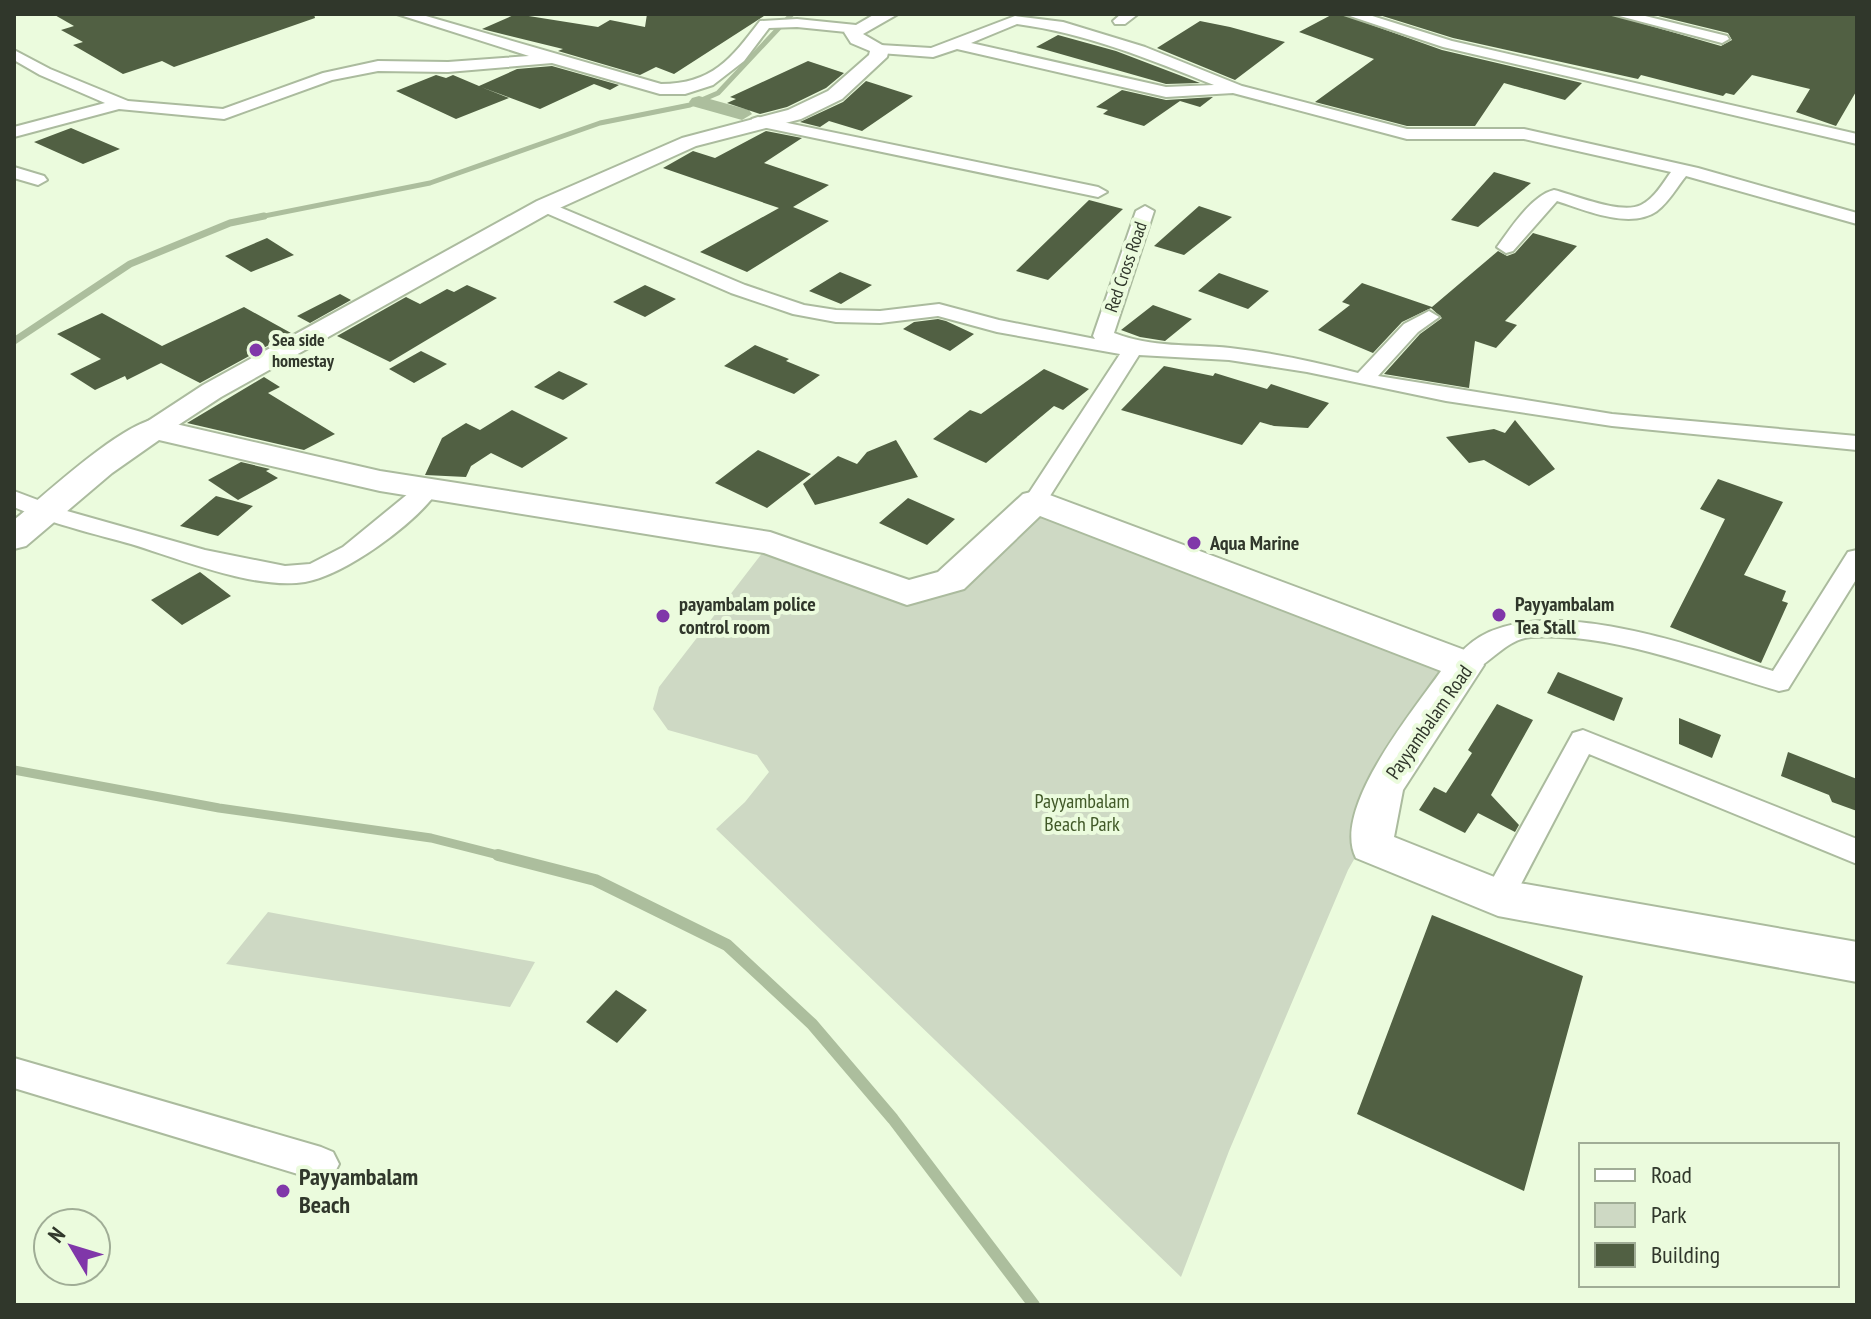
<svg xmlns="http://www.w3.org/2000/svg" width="1871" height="1319" font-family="'PT Sans Narrow',sans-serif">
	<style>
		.green { fill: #ced9c4 }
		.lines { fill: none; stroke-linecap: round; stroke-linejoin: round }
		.stream-far3 { stroke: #acbe9d; stroke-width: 5 }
		.stream-far2 { stroke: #acbe9d; stroke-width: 7 }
		.stream-far1 { stroke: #acbe9d; stroke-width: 9 }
		.stream { stroke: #acbe9d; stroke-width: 12 }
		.canal { fill: #acbe9d; fill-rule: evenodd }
		.building { fill: #516043 }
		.minor-casing { stroke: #abbb9e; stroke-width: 4 }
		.tertiary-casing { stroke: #abbb9e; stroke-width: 4 }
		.secondary-casing { stroke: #abbb9e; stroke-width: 4 }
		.minor { fill: #fff; fill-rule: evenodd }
		.tertiary { fill: #fff; fill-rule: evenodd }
		.secondary { fill: #fff; fill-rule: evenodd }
		.poi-dot { fill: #8037a9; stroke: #ebfbdd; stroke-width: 3 }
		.labels { text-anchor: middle; stroke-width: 8; stroke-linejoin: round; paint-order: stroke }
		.far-street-label { font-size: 18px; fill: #30372b; stroke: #ebfbdd }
		.far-poi-label { font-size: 18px; font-weight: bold; fill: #30372b; stroke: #ebfbdd; text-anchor: start }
		.poi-label { font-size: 20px; font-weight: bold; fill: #30372b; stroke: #ebfbdd; text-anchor: start }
		.street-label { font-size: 20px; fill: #30372b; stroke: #ebfbdd }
		.park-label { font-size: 20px; fill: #415928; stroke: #ebfbdd }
		.near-poi-label { font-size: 24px; font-weight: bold; fill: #30372b; stroke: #ebfbdd; text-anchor: start }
	</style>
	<rect width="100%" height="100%" fill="#ebfbdd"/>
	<path class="green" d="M1035 502 1465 665 1348 870 1229 1151 1181 1277 716 829 745 802 769 772 757 755 668 730 653 709 659 687 770 543 907 593 951 581Z
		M268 912 535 962 510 1007 226 964Z"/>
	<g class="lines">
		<path class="stream-far3" d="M254 218 430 183 600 123 690 105 718 93 792 14"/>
		<path class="stream-far2" d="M14 341 130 264 230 223 264 216"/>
		<path class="stream-far1" d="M14 770 219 808 431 838 506 857"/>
		<path class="stream" d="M498 855 595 880 727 945 812 1024 893 1119 1034 1305"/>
		<path class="canal" d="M699 96 749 110 752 114 742 120 692 106 689 102 692 98Z"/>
	</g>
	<path class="building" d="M53 14H314L315 18 174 67 162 61 123 74 73 45 83 42 61 30 74 26Z
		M516 14 598 27 610 20 645 27 647 14H767L674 74 656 67 640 75 558 51 563 49 482 29Z
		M1333 14H1341L1442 50 1582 83 1565 100 1504 83 1475 126H1407L1315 102 1374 59 1299 32Z
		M1376 14H1609L1721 46 1732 40 1728 33 1650 14H1857V90L1836 126 1796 112 1810 89 1752 75 1734 95 1726 93 1723 96 1641 75 1638 79 1453 38Z
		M1200 21 1230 27 1285 42 1235 80 1157 48Z
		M1058 35 1116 51 1200 83 1166 84 1036 47Z
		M808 61 844 73 826 88 787 107 760 114 727 103 736 99 730 97Z
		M552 66 619 85 610 90 594 84 540 109 481 87 509 98 456 119 396 91 436 75 446 78 453 75 479 86 517 69Z
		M866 81 913 96 862 131 829 121 820 127 800 122 843 102Z
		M1122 90 1166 100 1213 97 1200 107 1180 101 1144 126 1103 114 1108 110 1096 107Z
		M71 128 120 149 83 164 34 142Z
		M766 131 802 138 764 163 829 185 793 207 829 221 747 272 700 252 779 208 663 168 693 151 715 158Z
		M1494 172 1531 183 1478 227 1451 220Z
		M1089 200 1123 209 1048 280 1016 271Z
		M1199 206 1232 217 1184 255 1154 246Z
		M1533 233 1577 246 1505 321 1517 325 1496 348 1475 341 1469 388 1384 374 1420 334 1442 318 1431 308 1402 322 1373 353 1318 330 1350 305 1342 302 1362 283 1432 307 1498 251 1507 256 1515 253Z
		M267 238 294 255 251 272 225 256Z
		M840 272 872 285 841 304 809 291Z
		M1219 273 1269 291 1248 309 1198 291Z
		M467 285 497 298 390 362 337 336 406 297 420 304 447 289 454 292Z
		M645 285 676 299 645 317 613 302Z
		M340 294 351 300 310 323 297 316Z
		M1153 305 1192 319 1165 341 1140 337 1121 330Z
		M244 307 291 333 200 383 161 363 127 380 125 376 95 390 70 374 101 359 57 334 102 313 162 346Z
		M938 319 946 321 974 334 950 351 903 329 914 322Z
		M755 345 789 359 786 361 820 375 794 394 724 366Z
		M421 351 447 364 414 383 389 369Z
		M1164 366 1213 376 1215 373 1267 389 1271 384 1329 403 1308 428 1274 426 1260 422 1242 445 1121 410Z
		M1044 369 1089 389 1063 410 1054 406 986 463 933 439 970 410 981 414Z
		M559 371 588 384 563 400 534 387Z
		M264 377 280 387 268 393 335 434 304 450 187 423Z
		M512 410 568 438 522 468 491 453 471 466 466 477 425 475 442 438 466 423 480 430Z
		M1515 420 1555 469 1529 486 1484 460 1469 463 1446 437 1494 429 1505 433Z
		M896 440 918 477 815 505 803 484 838 456 857 464 867 452Z
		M758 450 811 474 767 508 715 483Z
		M241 462 270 469 266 471 278 478 238 500 208 480Z
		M1718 479 1783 502 1744 575 1786 591 1782 601 1788 603 1761 663 1670 627 1725 519 1700 509Z
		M216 496 253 506 218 536 180 526Z
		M908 498 955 519 927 545 879 523Z
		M200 572 231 596 182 625 151 600Z
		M1558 672 1623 698 1614 721 1547 693Z
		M1497 704 1533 720 1491 795 1519 825 1515 832 1478 813 1465 833 1419 810 1434 787 1446 793 1472 753 1468 750Z
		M1679 718 1721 735 1712 758 1679 744Z
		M1788 752 1857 779V811L1832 802 1829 795 1781 776Z
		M1432 915 1583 976 1524 1191 1357 1114Z
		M616 990 647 1010 617 1043 586 1022Z"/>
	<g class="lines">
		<defs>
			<path id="minor" d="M397 14H419L661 84C712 84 731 59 760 21L797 19 856 25 863 29 856 33 797 27 769 28 744 61 713 85 685 94H660L552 63 448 72 378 71 332 80 224 119 119 109 14 137V127L105 103 40 75 14 60V50L50 69 128 101 223 109 323 73 378 61 448 62 529 56Z
				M1121 14H1138L1125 24H1115L1113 21Z
				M1344 14H1366L1452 41 1857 134V144L1443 47Z
				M1612 14H1637L1727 36 1729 39 1722 43Z
				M1015 16 1063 22 1145 47 1242 86 1407 129H1524L1698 168 1857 213V224L1686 176C1677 187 1669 202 1657 211 1630 230 1585 210 1557 201L1513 251 1506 253 1497 247C1511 228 1531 196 1554 190 1575 195 1621 215 1641 205 1654 199 1663 183 1671 172L1524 139H1407L1233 93 1166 97 957 49 933 57 880 53 873 49 880 45 931 48ZM1017 24C1086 33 1149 59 1214 85L1166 87 971 43Z
				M758 117 1098 187 1107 192 1098 197 752 125V119Z
				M14 167 44 176 47 180 38 185 14 178Z
				M545 201 745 285 804 305 836 310 880 311 939 304 999 320 1095 339 1093 336 1136 211 1145 206 1154 211 1114 333C1152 348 1190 344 1230 348 1274 353 1316 362 1358 373L1404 324 1429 311 1439 317 1418 332 1378 376 1612 414 1857 436V450L1612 426 1446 401 1307 372 1229 360 1139 355 1043 507H1027L1023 502 1120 354 997 332 938 316 880 323 836 322 793 314 731 293 539 210 536 206 539 202Z
				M428 482 436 484 439 489C417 523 345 575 305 582 254 590 180 559 131 544 92 533 51 524 14 507V491L67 511 205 550 285 566 310 564 343 547 420 484Z
				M1857 550V578L1788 689 1779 691C1703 669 1611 632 1531 637 1500 639 1482 679 1456 672L1452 665C1505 574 1695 648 1773 671L1848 552Z
				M1583 730 1857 839V864L1589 754 1509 907 1498 911 1487 907 1483 898 1487 889 1573 733Z
				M14 1058 321 1147 333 1152 339 1164 333 1176 321 1181 14 1088Z"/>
			<path id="tertiary" d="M875 14H898L863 34 889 49 887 57 842 99 801 119 696 146 553 211 221 397 163 435H145L141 429 145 423 203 385 537 201 682 138 788 110 828 91 869 55 870 51 851 43 844 32Z"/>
			<path id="secondary" d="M154 419 380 471 770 532 909 580 938 572 1023 494 1035 491 1047 494 1478 655 1484 665 1403 790 1394 837 1502 880 1857 942V982L1498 916 1356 858C1331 809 1413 711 1441 671L1040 516 964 589 907 605 764 553 380 491 159 440 112 473 26 546 14 549V520C47 493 115 429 154 419Z"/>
		</defs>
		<use href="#minor" class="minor-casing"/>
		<use href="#tertiary" class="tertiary-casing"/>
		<use href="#secondary" class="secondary-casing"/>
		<use href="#minor" class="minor"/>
		<use href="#tertiary" class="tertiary"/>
		<use href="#secondary" class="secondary"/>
	</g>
	<g class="poi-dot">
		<circle cx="256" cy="350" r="8"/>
		<circle cx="1194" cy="543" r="8"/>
		<circle cx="1499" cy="615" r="8"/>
		<circle cx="663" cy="616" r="8"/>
		<circle cx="283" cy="1191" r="8"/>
	</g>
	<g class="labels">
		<g class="far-street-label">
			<text transform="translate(1126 267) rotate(-71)" y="6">Red Cross Road</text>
		</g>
		<g class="far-poi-label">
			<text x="272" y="346">Sea side<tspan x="272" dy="21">homestay</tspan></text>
		</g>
		<g class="poi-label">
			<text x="1210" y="550">Aqua Marine</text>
			<text x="679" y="611">payambalam police<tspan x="679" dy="23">control room</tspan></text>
			<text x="1515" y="611">Payyambalam<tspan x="1515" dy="23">Tea Stall</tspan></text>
		</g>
		<g class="street-label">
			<text transform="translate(1429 722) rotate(-55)" y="7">Payyambalam Road</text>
		</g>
		<g class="park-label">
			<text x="1082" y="808">Payyambalam<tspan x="1082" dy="23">Beach Park</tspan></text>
		</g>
		<g class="near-poi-label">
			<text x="299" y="1185">Payyambalam<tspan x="299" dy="28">Beach</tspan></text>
		</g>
	</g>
	<rect width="1871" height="1319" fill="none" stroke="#30372b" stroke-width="32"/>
	<rect x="1579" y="1143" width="260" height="144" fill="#ebfbdd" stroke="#a0ad96" stroke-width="2"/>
	<rect x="1595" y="1169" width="40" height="12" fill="#ffffff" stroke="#a0ad96" stroke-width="2"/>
	<text x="1651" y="1183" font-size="24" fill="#30372b">Road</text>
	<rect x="1595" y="1203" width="40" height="24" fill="#ced9c4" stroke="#a0ad96" stroke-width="2"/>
	<text x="1651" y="1223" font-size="24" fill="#30372b">Park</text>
	<rect x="1595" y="1243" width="40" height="24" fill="#516043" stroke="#a0ad96" stroke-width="2"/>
	<text x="1651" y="1263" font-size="24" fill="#30372b">Building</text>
	<g transform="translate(72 1247) rotate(308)"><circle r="38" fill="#ebfbdd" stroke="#a0ad96" stroke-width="2"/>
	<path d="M0-6L14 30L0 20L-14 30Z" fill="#8037a9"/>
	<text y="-12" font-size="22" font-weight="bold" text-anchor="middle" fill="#30372b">N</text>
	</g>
</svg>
